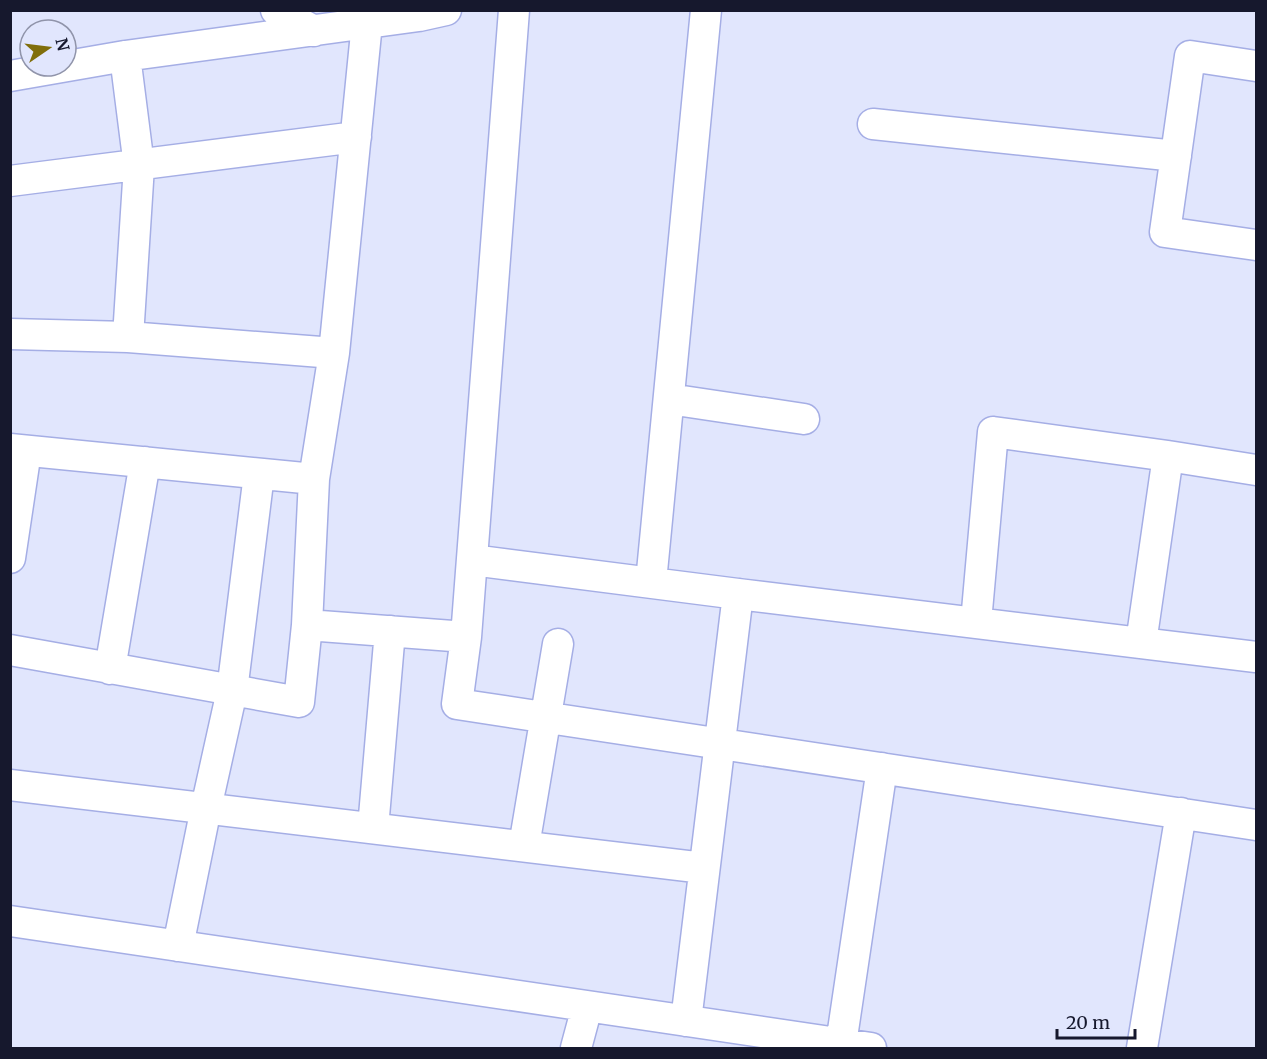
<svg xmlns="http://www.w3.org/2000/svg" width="1267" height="1059" font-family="Merriweather,serif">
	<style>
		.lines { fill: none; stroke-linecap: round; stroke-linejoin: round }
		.minor-casing { stroke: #a5aee5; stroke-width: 33 }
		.minor { stroke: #fff; stroke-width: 30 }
	</style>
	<rect width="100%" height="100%" fill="#e1e6fd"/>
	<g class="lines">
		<defs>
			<path id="minor" d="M276 10 314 31
				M1256 66 1190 56 1165 232 1256 245
				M10 76 125 56 419 16 446 10
				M873 124 1176 156
				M10 181 356 137
				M10 334 128 337 139 166 125 56
				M128 337 334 353
				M669 399 804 419
				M10 449 314 479
				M10 558 26 451
				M472 560 738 594 1256 657
				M651 582 706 10
				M976 622 993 432 1168 456 1256 470
				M307 625 466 637 514 10
				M466 637 457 704 1256 825
				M1141 643 1168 456
				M10 650 299 702 307 625 314 479 334 353 367 23
				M110 669 145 462
				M10 785 704 868
				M373 828 390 631
				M524 846 558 644
				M10 921 871 1048
				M178 946 206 808 232 691 259 474
				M686 1021 738 594
				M841 1044 882 768
				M576 1048 587 1007
				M1142 1048 1181 813"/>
		</defs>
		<use href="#minor" class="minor-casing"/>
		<use href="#minor" class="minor"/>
	</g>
	<rect width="1267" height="1059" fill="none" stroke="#16182d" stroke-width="24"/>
	<g transform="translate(48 48) rotate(76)"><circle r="28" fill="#e1e6fd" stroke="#9094aa" stroke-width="1.5"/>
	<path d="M0-4.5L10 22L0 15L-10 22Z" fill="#806e0b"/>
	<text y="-9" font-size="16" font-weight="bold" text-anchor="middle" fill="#16182d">N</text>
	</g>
	<path d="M1057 1029v9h78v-9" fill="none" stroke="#16182d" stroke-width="3"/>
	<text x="1066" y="1029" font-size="18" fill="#16182d" stroke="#e1e6fd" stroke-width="4.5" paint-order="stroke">20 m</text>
</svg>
